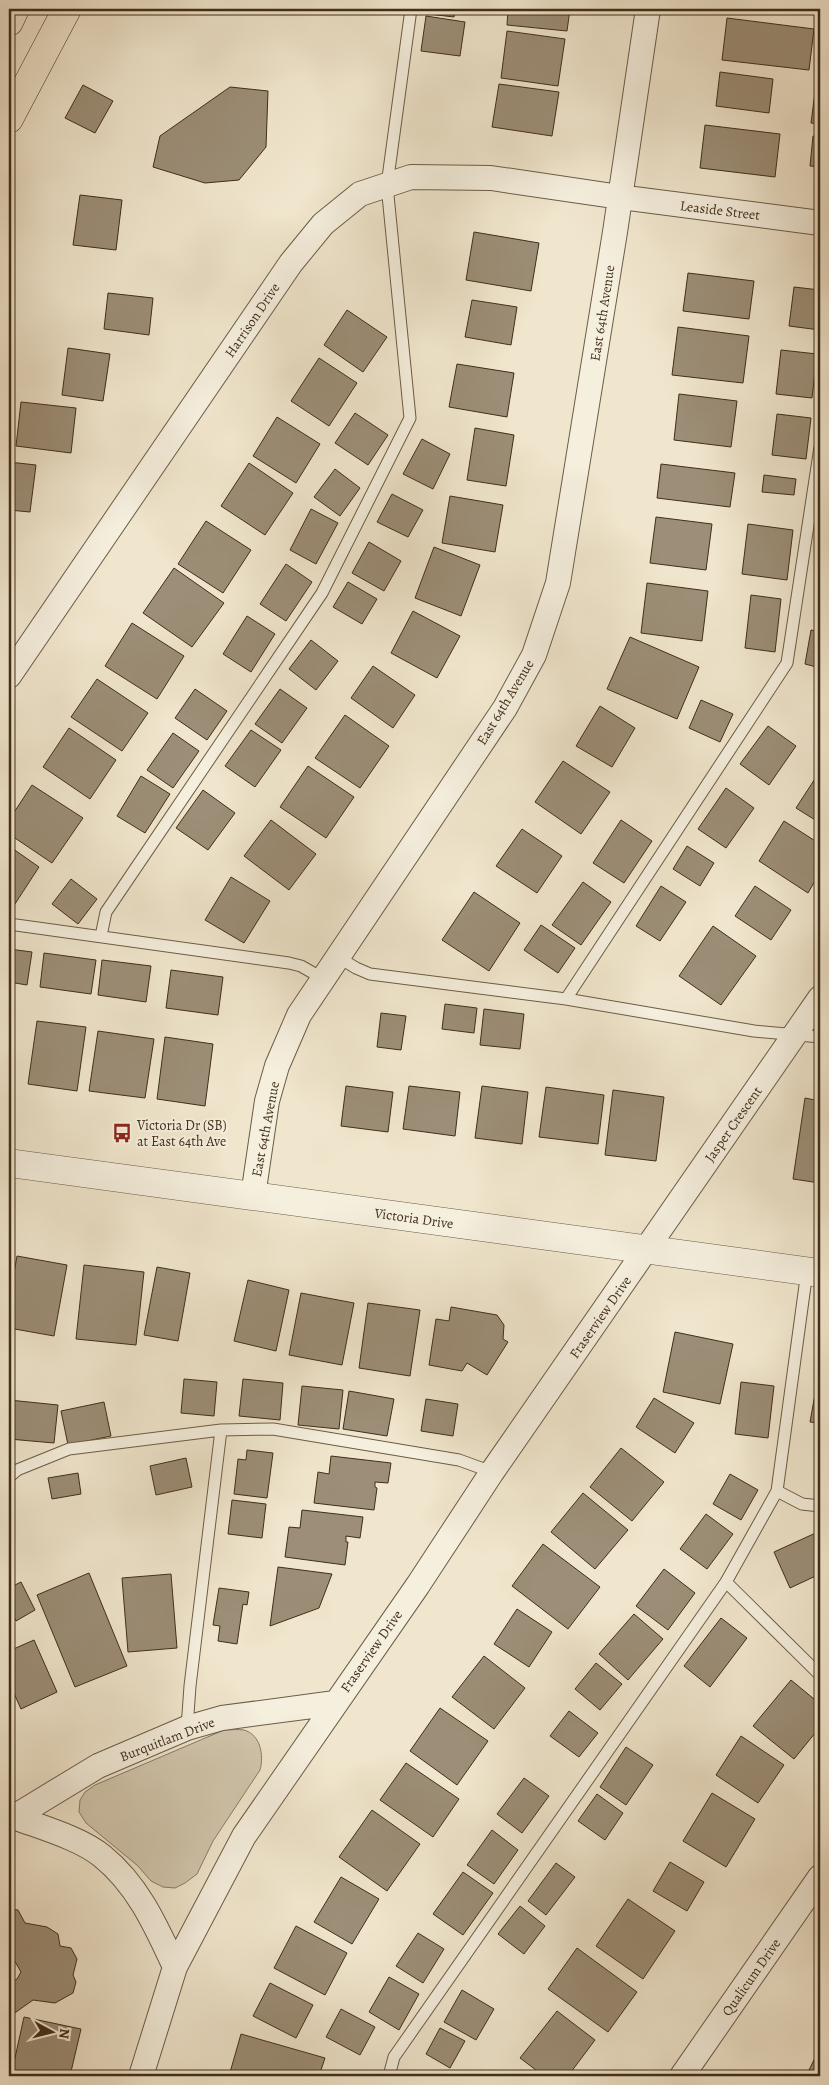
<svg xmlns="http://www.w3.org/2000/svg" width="829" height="2085" font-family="Alegreya,serif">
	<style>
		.green { fill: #d2c7ae; stroke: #897a64 }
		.building { fill: #9c8e77; stroke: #402e19 }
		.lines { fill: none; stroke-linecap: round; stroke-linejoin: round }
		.service-casing { stroke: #6c5c46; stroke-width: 13 }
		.minor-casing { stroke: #6c5c46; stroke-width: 26 }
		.tertiary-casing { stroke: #6c5c46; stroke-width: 29 }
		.primary-casing { stroke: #402e19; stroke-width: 29 }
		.service { stroke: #f5efde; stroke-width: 11 }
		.minor { stroke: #f5efde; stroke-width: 24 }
		.tertiary { stroke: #f5efde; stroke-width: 28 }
		.primary { stroke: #f0e6cd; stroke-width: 28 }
		.labels { text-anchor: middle; stroke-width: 4; stroke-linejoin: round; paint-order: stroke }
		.street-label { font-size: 14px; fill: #402e19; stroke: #f5efde }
		.poi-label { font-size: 14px; fill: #402e19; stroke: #f5efde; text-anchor: start }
	</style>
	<rect width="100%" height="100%" fill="#f0e6cd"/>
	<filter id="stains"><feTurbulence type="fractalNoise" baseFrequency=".004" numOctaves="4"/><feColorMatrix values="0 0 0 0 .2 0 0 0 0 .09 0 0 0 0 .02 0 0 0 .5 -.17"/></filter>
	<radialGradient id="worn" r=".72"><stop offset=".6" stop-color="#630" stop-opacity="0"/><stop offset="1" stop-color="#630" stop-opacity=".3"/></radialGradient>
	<path class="green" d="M224 1730C230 1730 238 1729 244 1730 261 1735 264 1756 260 1770L213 1841 197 1874 185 1883 175 1888 163 1887 151 1881 138 1866 86 1823 79 1812 80 1800 85 1792 95 1785Z"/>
	<path class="building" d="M429 9H456L454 17 428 14Z
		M508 9H570L567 31 507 25Z
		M426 16 465 22 460 56 421 51Z
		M727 18 814 29 809 70 722 60Z
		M507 31 565 39 558 86 501 78Z
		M720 72 773 79 769 113 716 106Z
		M817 77 820 78V124L811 123Z
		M499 84 559 92 552 136 492 127Z
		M83 85 113 101 95 133 65 118Z
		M230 87 268 91 266 147 239 180 205 183 153 167 160 136Z
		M705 125 780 134 775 177 700 168Z
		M813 136 820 137V167L810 166Z
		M80 195 122 200 116 250 73 245Z
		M474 232 539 243 531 291 466 280Z
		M688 273 754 281 749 319 683 311Z
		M794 287 820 290V330L789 326Z
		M108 293 153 298 149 335 104 329Z
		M472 300 517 307 511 345 465 337Z
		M347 310 387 337 363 372 324 345Z
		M678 327 749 336 743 383 672 375Z
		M68 348 110 354 103 401 62 395Z
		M781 350 817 354 812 398 776 394Z
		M319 358 357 383 329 426 291 401Z
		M457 364 514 373 507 417 449 407Z
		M679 394 737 401 731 447 674 440Z
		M21 402 76 408 71 453 16 446Z
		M355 413 388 435 368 465 335 443Z
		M777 414 811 418 806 459 772 455Z
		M277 417 320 444 296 483 253 456Z
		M475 428 514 435 506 486 467 480Z
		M422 439 450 454 433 489 403 474Z
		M9 462 36 465 30 512 9 510Z
		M249 463 293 493 265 535 221 506Z
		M661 464 735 473 730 507 657 498Z
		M335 469 360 488 340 516 314 497Z
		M764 475 796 479 794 495 762 492Z
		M392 494 423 510 408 537 377 522Z
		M450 496 503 505 495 552 442 543Z
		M311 509 338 523 316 564 290 550Z
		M656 517 712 524 706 570 650 563Z
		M206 521 251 550 223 593 178 564Z
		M748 524 793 530 787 580 742 574Z
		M369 542 401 561 384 591 352 573Z
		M434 547 480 565 461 616 415 598Z
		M286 564 312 582 286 621 260 604Z
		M174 568 224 603 192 647 143 613Z
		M348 582 377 599 362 624 333 607Z
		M647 583 708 591 702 641 641 633Z
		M751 595 781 599 775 652 745 648Z
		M413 611 460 636 437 678 391 653Z
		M247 616 275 634 251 672 223 654Z
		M132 623 184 656 157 699 105 666Z
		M811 630 820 632V668L805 664Z
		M630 637 699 667 677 719 607 689Z
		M311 640 338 661 316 690 289 669Z
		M373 666 415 695 393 728 351 698Z
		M97 679 148 713 122 751 71 717Z
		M195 689 227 711 207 740 175 718Z
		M280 689 307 708 282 743 255 724Z
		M701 700 733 714 720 742 689 728Z
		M600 706 635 728 612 767 576 746Z
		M345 715 389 746 360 788 315 758Z
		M768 726 796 746 769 785 740 764Z
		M69 728 116 760 90 799 43 767Z
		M251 730 281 750 255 787 225 766Z
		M173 733 199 751 173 788 147 770Z
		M563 761 610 792 581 834 535 802Z
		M308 766 354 797 326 838 280 807Z
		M820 771V823L796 808Z
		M141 776 170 794 145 833 117 816Z
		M32 785 83 818 52 863 9 834V820Z
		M726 788 754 808 726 848 698 829Z
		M203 790 235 813 208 850 176 828Z
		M271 820 316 854 289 890 244 856Z
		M621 820 652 841 624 883 593 863Z
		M784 821 820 844V872L808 893 759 861Z
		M522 829 562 856 537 893 496 866Z
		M9 846 39 867 13 907 9 904Z
		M687 846 714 863 700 886 673 869Z
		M231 877 270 901 244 943 205 920Z
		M71 879 97 899 78 924 52 904Z
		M583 882 611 902 581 945 552 925Z
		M661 886 686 902 660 941 636 926Z
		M755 886 791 910 771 940 735 916Z
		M474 892 520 923 489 971 442 940Z
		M541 925 575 948 558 973 524 950Z
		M713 926 756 956 721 1005 679 976Z
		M9 949 32 952 27 985 9 982Z
		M44 953 96 960 91 994 40 987Z
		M102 960 151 966 146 1002 98 995Z
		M171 970 223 977 218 1015 166 1008Z
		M445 1004 477 1008 474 1033 442 1029Z
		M484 1009 524 1014 520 1049 480 1045Z
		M381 1013 406 1016 401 1050 377 1047Z
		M37 1021 86 1027 77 1091 28 1084Z
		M98 1031 154 1039 145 1098 89 1091Z
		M165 1037 213 1044 205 1106 157 1099Z
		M346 1086 393 1092 388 1132 341 1126Z
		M409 1086 460 1092 455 1136 403 1129Z
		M482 1086 528 1092 522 1144 475 1138Z
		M546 1087 604 1095 598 1144 539 1137Z
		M613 1090 664 1097 656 1161 605 1155Z
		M805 1098 820 1101V1183L793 1179Z
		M17 1256 67 1265 54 1336 9 1328V1301Z
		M84 1265 144 1272 136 1345 76 1339Z
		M157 1267 190 1273 178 1341 144 1335Z
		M248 1280 289 1290 276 1351 234 1341Z
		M301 1293 354 1303 342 1365 289 1355Z
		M368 1303 420 1310 410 1376 359 1368Z
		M451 1307 497 1315 504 1325 503 1339 508 1342 487 1375 467 1363 462 1371 429 1365 436 1319 449 1321Z
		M675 1332 733 1344 720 1404 663 1392Z
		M820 1366V1423L810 1422Z
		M184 1379 217 1382 214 1416 181 1413Z
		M243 1379 283 1383 280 1420 239 1416Z
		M741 1382 774 1386 768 1438 735 1434Z
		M302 1386 343 1390 339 1429 298 1425Z
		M349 1391 394 1399 387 1436 343 1429Z
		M654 1398 694 1423 675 1453 636 1427Z
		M426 1399 458 1404 453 1436 421 1431Z
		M9 1400 58 1405 54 1443 9 1439Z
		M104 1402 111 1436 68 1445 61 1411Z
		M621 1448 664 1482 632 1521 590 1487Z
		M247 1450 273 1453 267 1498 234 1494 238 1459 246 1460Z
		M331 1456 391 1463 388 1483 375 1482V1487L377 1488 374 1510 314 1503 318 1472 329 1474Z
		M186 1458 192 1487 156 1495 150 1466Z
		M820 1464V1500H816Z
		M78 1473 81 1494 52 1499 48 1478Z
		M730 1474 758 1490 741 1520 713 1504Z
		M583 1493 628 1530 595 1569 551 1532Z
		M232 1500 266 1504 262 1538 228 1534Z
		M302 1510 363 1517 360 1538 346 1536V1542H348L345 1565 285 1557 289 1527 300 1528Z
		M706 1514 733 1534 707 1569 680 1549Z
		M820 1531V1574L790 1588 774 1552Z
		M543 1544 600 1587 568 1629 512 1586Z
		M278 1567 332 1574 319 1608 270 1626Z
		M664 1569 695 1593 668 1630 636 1606Z
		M89 1573 127 1666 75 1687 37 1595Z
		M171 1574 177 1648 128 1652 122 1578Z
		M21 1582 35 1610 16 1621 9 1607V1588Z
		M219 1588 249 1592 247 1605 243 1604 237 1644 218 1641 220 1626 213 1625Z
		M517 1609 552 1632 529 1667 494 1644Z
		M634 1614 663 1639 628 1680 599 1654Z
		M721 1618 747 1638 710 1687 684 1666Z
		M34 1640 57 1692 21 1709 9 1682V1651Z
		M484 1656 525 1688 494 1729 452 1697Z
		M596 1663 622 1684 600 1710 575 1689Z
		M791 1680 820 1704V1727L794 1759 753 1726Z
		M440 1708 488 1741 457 1785 410 1751Z
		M569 1711 598 1733 579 1757 550 1736Z
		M741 1736 784 1765 758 1803 716 1775Z
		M626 1747 653 1765 626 1805 600 1787Z
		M406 1763 459 1799 433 1837 380 1800Z
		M524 1778 549 1796 522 1833 497 1814Z
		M712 1793 755 1819 726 1867 683 1841Z
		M597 1794 623 1813 605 1840 578 1821Z
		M372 1810 420 1844 387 1891 339 1857Z
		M492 1830 518 1850 494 1884 467 1865Z
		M670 1862 704 1882 687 1911 653 1891Z
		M556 1863 575 1877 546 1915 528 1901Z
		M463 1872 493 1893 463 1935 433 1914Z
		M341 1877 379 1899 352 1944 314 1922Z
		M628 1899 675 1931 643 1979 596 1946Z
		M520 1906 545 1926 524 1954 498 1934Z
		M9 1909 18 1910 25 1923 47 1927 58 1934 60 1946 71 1948 77 1959 73 1975 76 1982 73 1993 55 2003 33 2000 9 2017V1984L17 1979 21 1972 9 1951Z
		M296 1926 347 1953 325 1995 274 1968Z
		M418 1933 444 1949 423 1983 396 1966Z
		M577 1948 637 1992 608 2032 548 1989Z
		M389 1977 419 1994 399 2030 369 2012Z
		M270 1983 313 2005 296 2038 253 2016Z
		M462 1990 494 2009 476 2040 444 2022Z
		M341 2009 375 2027 360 2055 326 2037Z
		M557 2011 595 2040 568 2076H544L520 2058Z
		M24 2017 81 2029 70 2076H11Z
		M440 2028 465 2041 450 2068 426 2054Z
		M241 2034 325 2058 319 2076H229Z
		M820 2048V2076H806Z"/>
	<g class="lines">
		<defs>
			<path id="service" d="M9 924 289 963 301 966 322 978
				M101 936 106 912 322 593 410 418 387 185 411 9
				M338 957 356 968 370 974 566 999 754 1031 820 1037
				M566 999 787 663 820 447
				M9 1477 17 1470 69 1449 221 1430 273 1429 459 1460 492 1472
				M777 1491 802 1504 820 1506
				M726 1582 820 1675
				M187 1728 190 1686 221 1430
				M389 2076 394 2057 726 1582 777 1491 807 1271"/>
			<path id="minor" d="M9 676 291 263 323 224 360 194 411 177 491 178 620 197 820 223
				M253 1196 267 1101 277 1066 299 1015 505 708 534 655 558 583 615 232 648 9
				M14 1817C40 1827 80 1838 102 1856 138 1885 156 1926 175 1967
				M9 1820 98 1766 187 1728 222 1718 335 1703
				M141 2076 175 1967 244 1836 418 1585 492 1472 820 998
				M682 2076 820 1877"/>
			<path id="tertiary" d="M9 1163 820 1273"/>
			<path id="primary" d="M9 22 15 9
				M9 119 67 9"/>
		</defs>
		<use href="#service" class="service-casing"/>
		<use href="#minor" class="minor-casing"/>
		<use href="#tertiary" class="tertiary-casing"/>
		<use href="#primary" class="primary-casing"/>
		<use href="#service" class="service"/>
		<use href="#minor" class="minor"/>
		<use href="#tertiary" class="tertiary"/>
		<use href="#primary" class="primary"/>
	</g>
	<defs>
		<symbol id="bus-bare" viewBox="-9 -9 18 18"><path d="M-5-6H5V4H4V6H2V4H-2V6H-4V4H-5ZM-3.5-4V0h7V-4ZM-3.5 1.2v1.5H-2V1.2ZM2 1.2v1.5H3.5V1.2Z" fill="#8f2418" stroke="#f5efde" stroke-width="2.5" paint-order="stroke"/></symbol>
	</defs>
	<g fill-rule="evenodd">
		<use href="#bus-bare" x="108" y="1119" width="28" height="28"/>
	</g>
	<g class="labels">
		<g class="street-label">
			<text transform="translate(720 210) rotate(7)" y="5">Leaside Street</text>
			<text transform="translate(602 313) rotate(-81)" y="5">East 64th Avenue</text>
			<text transform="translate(252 320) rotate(-56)" y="5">Harrison Drive</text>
			<text transform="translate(505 702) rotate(-59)" y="5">East 64th Avenue</text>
			<text transform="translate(733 1124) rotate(-55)" y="5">Jasper Crescent</text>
			<text transform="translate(265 1129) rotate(-79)" y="5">East 64th Avenue</text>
			<text transform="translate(414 1218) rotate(8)" y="5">Victoria Drive</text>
			<text transform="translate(600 1317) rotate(-55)" y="5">Fraserview Drive</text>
			<text transform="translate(371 1651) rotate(-55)" y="5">Fraserview Drive</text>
			<text transform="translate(167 1739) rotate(-21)" y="5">Burquitlam Drive</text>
			<text transform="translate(751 1977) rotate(-55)" y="5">Qualicum Drive</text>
		</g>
		<g class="poi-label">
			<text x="137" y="1130">Victoria Dr (SB)<tspan x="137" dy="16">at East 64th Ave</tspan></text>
		</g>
	</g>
	<rect width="829" height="2085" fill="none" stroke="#f0e6cd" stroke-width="30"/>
	<rect x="10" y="10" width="809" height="2065" fill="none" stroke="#402e19" stroke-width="2.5"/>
	<rect x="15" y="15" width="799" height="2055" fill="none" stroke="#402e19"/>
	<g transform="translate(52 2032) rotate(97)" stroke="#f5efde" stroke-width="4" paint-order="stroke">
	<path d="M0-4L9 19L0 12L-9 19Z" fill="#402e19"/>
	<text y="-8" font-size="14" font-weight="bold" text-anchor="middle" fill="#402e19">N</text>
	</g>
	<rect width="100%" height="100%" filter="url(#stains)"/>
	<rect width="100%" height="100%" fill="url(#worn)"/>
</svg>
